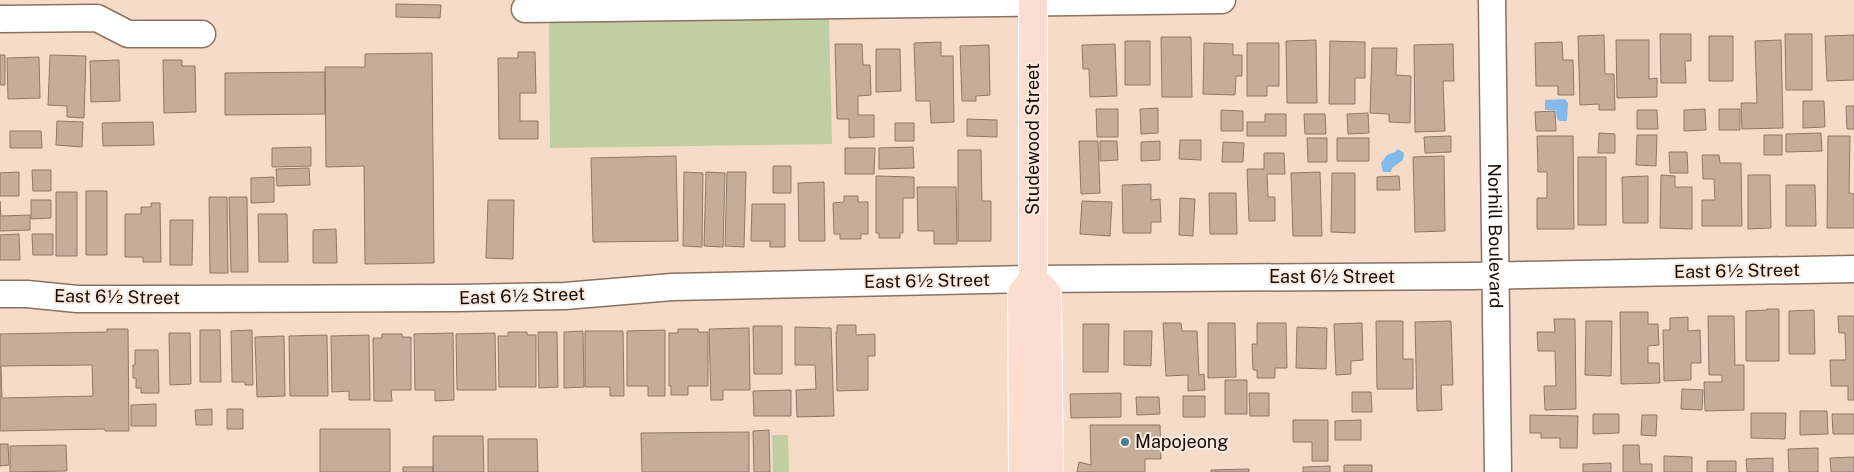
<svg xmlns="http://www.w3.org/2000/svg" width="1854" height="472" font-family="'Public Sans',sans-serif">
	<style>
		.green { fill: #c0cea4 }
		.water { fill: #81baeb }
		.building { fill: #c5ad99; stroke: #8f7966; fill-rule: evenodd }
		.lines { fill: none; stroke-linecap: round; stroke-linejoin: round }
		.minor-casing { stroke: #8a7260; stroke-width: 29 }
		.major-casing { stroke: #fff; stroke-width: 30 }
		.minor { stroke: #fff; stroke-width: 26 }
		.major { stroke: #feddd1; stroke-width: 28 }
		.poi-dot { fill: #3f8093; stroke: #fbebdf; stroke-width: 2 }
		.labels { text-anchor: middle; stroke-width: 4; stroke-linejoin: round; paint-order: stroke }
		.street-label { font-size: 18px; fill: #160d07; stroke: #fbebdf }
		.poi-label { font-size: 18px; fill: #160d07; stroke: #fbebdf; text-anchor: start }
	</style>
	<rect width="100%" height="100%" fill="#f6dcc8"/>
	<path class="green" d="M829 15 832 144 550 148 549 20Z
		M772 435H788L789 472H773Z"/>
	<path class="water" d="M1565 99 1568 103 1567 121H1560L1557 119 1556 110H1545V100Z
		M1398 149 1404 153 1403 160 1392 168 1391 172H1383L1381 163 1387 155 1395 152Z"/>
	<path class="building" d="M396 4 441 5 440 18 396 17Z
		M1660 34H1691V61H1685L1686 83H1661Z
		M1785 34H1812V90H1786Z
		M1604 35 1605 74H1614L1615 110H1599V104L1580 105 1578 36Z
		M1854 35V80L1827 81 1825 36Z
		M1709 36H1733V81H1709Z
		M1161 37H1191L1192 97H1162Z
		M1316 40 1317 103H1287L1286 41Z
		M1616 40H1649V79L1657 78V97L1617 98Z
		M1781 40 1783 128 1742 129 1741 103H1757L1755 41Z
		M1125 41H1150V85H1125Z
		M1330 41 1365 42V78H1355V104H1329Z
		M941 42V56H953L954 122 931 123 930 101H916L914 43Z
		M1562 42 1563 60H1573L1574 95H1558V86H1536L1535 43Z
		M1204 43 1233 44V55H1242V76H1236L1235 95 1203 94Z
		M1247 43H1279V86H1267V96H1247Z
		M835 44H862L863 65H870L871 95 858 96V115H874V137L849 138V119H837Z
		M1115 44 1117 96 1090 97 1089 69H1083L1082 45Z
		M1453 44 1454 81H1443L1445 131 1415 132 1414 45Z
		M989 45 990 95 976 96V101H962L960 46Z
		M1372 48H1397L1396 75 1411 76 1410 123 1389 122V114L1370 113Z
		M876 49H900L901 91 876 92Z
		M518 52H535L536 93H520V121H538V139H499L498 58H518Z
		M432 53 434 263 365 264 364 166 326 167 325 67H365V54Z
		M0 55H5V85H0Z
		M50 55 86 56 84 118 67 117V106L48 105Z
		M39 57 40 98 8 99 7 58Z
		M119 60 120 101 91 102 90 61Z
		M163 60H182V66H195L196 112 164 113Z
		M325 72V114L225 115V73Z
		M1803 101H1824L1825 127 1803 128Z
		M1846 106H1854V129H1847Z
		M1158 108V133L1141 134 1140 109Z
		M1096 109H1118V137H1097Z
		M1705 109 1706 130 1684 131V110Z
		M1719 109H1740V130H1719Z
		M1221 110 1243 111V131H1221Z
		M1637 110H1657L1658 129H1637Z
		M1555 111 1556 131H1536L1535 112Z
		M1368 113 1369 133 1348 134 1347 114Z
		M1265 114H1286V136H1247V122H1265Z
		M1304 114H1325L1326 134H1305Z
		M967 119 997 120V137L967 136Z
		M57 121 83 122 82 147 56 145Z
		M153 122 154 145 103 146 102 123Z
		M895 123H914V141H895Z
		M10 131H41L42 148H10Z
		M1599 133 1615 134V153H1598Z
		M1821 133 1822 151 1786 152V134Z
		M1637 135H1657L1656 166 1636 165Z
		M1764 135H1782V155H1764Z
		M1451 136V152L1425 153 1424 137Z
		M1537 136H1573L1574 229H1537V198H1547V172H1538Z
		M1828 136H1850L1849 193 1854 194V228H1827Z
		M1307 138H1327V162H1308Z
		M1337 138H1369V161H1337Z
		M1180 140H1201V160L1179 159Z
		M1079 141H1098L1100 193 1081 194Z
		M1100 141H1117L1118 160 1100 161Z
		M1160 141V160L1141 161V142Z
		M1223 142 1244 143 1243 162H1222Z
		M311 147V166L272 167V148Z
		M913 147 914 168 879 169V148Z
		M845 148H875L874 174H845Z
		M958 150H981L982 201H991V241H958Z
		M1669 152H1687L1688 173H1670Z
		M1264 153H1284L1285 174H1267L1268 197H1275V221H1249L1247 169H1264Z
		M1702 155H1719L1720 163H1741L1742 226H1702V200H1715L1714 179H1703Z
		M676 156 678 241 593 242 591 158Z
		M1444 156 1445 231 1415 232 1413 157Z
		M1578 157H1606V225H1578Z
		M773 166H791V193H773Z
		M309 168 310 185 277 186 276 169Z
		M32 170H51V191H33Z
		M19 172V196H0V173Z
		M684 172 703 173 702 247 683 246Z
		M706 172 725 173 723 247 704 246Z
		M727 172H746L744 247 725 246Z
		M1320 172 1322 236H1293L1291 173Z
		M1332 173H1355V233L1331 232Z
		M1661 175 1675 176V187H1692V229L1660 228Z
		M1748 175H1770L1771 228 1748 229Z
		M876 176 914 177V198H903V233H900V238H879V233H876Z
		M1399 176 1400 190H1377V177Z
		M1648 176V223H1623L1622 177Z
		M274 177V202L251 203V178Z
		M824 182 825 241H799L798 183Z
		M1151 184V200L1160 199 1161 222H1151V233H1123L1122 185Z
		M1786 185H1815L1816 226H1786Z
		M917 187H956L957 244H934V231H918Z
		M86 191H107V255H86Z
		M56 192H77V256H56Z
		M1209 193H1236L1237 234H1210Z
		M844 196H858V202H868V234H861V239H840V234H834L833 203 844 202Z
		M209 197H227L228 273H210Z
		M229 197H247L248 272H231Z
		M1180 198 1195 199 1193 236 1179 235Z
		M31 200H51V218L31 219Z
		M488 200H514L513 259 486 258Z
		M0 201 1 216 30 215V230L0 231Z
		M1082 201 1112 202 1110 236 1080 234Z
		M151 203H160L161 262H143V257H125V214H141V207H151Z
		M752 204H785V247H770V241H751Z
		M258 214H287L288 262H259Z
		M170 220H193L192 265H170Z
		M336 229 337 263H313V230Z
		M19 234 20 260H0V235Z
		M32 234H53V255H33Z
		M1767 309H1779V361H1746V311L1767 310Z
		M1814 310 1815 354H1789V311Z
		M1620 312H1648V324H1658L1659 345 1648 346V363H1659L1660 383 1621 384Z
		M1708 316H1734L1735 365H1744V410L1705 411 1704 382H1722V375H1709Z
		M1838 316H1854V400H1848V386H1831L1830 360H1846L1845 333H1839Z
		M1688 317V331L1700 330 1701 363H1691V380L1664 381 1663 330H1670V318Z
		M1554 319H1575L1576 409 1545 410 1544 386H1556L1555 351H1538L1537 332H1555Z
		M1376 321H1403V359H1413V389H1377Z
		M1451 321 1453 385H1441L1442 410 1417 411 1415 322Z
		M1586 321H1612L1611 376 1585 375Z
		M1163 323H1181L1182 331H1197L1199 375 1204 374 1205 390 1188 391V375L1166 376Z
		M1208 323H1235L1236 377 1208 378Z
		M1257 323H1286L1287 368H1275V378H1257V370H1253L1252 344H1257Z
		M1362 323 1363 360 1351 361V374L1336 375 1334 324Z
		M1083 324H1109L1108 372H1083Z
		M837 325H856V335L875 334V356H868V390L837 391 836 332H837Z
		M753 326H782V374H754Z
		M795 327 831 328 834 416 797 417 796 390 816 389 815 365H795Z
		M1297 327 1327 328 1326 369 1296 368Z
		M749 328 750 390H723V400H711L709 329Z
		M107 329H128L129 431H105V429L0 431V334L107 332ZM92 365 93 396 2 398 1 366Z
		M678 329H698V332H708V386H688V395H671V386H669V333H678Z
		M200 330H220L221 382H200Z
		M252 330 253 385H245V382H232L231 331Z
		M665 330V396H648V386H627V331Z
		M583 331 584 387 564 388V332Z
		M585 331H623L624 396H610V387H585Z
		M1124 331H1152L1151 366 1124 365Z
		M508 332H527V335H536V387H499L498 336H508Z
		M538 332H557L558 387 539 388Z
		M169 333H190L191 384 170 385Z
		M453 333 454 400 435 401V390H415L414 334Z
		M495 333 496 390H457L456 334Z
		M382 334H402V337H411V390H391L392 401H374L373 338H382Z
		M327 335 328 396H290L289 336Z
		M369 335 370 400H349V391L332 392 331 336Z
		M284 336 285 396 257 397 255 337Z
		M135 350H158L159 393H141V388H136V378H133V365H135Z
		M1225 380H1247V414H1225Z
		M1682 389 1703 390 1702 410 1681 409Z
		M791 390V416H754L753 391Z
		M1352 392H1371L1372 412H1352Z
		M1121 393V417L1071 418 1070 394Z
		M1249 393H1269V416H1250Z
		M1183 396H1205V417H1183Z
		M1136 397H1159L1160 414 1137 415Z
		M156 404V426H131V405Z
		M212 409V425H196L195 410Z
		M227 409H243V429H227Z
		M1800 411H1827L1828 434 1800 435Z
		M1751 413H1786L1785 439 1751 438Z
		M1593 414H1619V433L1593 434Z
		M1832 414H1854V434H1833Z
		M1530 415 1578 416 1577 448H1560V438H1541V433H1530Z
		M1642 415H1657L1656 436 1641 435Z
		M1293 420H1328V461H1312V442H1293Z
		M1361 420V440H1335V421Z
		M1090 425H1160L1161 459H1145V472H1077L1079 462 1091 465Z
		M320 429H390V472H320Z
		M769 430 770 472H754L753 431Z
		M749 432V472H642L641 433Z
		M433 436H483L484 472H433Z
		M488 439H537L538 472H488Z
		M0 444H8L9 465 0 466Z
		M66 445 67 471 10 472V446Z
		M1623 445H1639L1640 464H1652V472H1623Z
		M1818 448V472H1789L1788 449Z
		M1664 456 1692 457V472H1664Z
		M1854 457V472H1831L1830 458Z
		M1773 458V472H1747L1746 459Z
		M1707 461H1736V472H1707Z
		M1611 463V472H1583V464Z
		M1344 465H1372V472H1344Z
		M1330 466V472H1303V467Z
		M403 467H433V472H403Z
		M1249 469V472H1211V470Z"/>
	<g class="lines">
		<defs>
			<g id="minor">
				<path id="s1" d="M1492 0 1498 472"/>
				<path d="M525 9 1222 0"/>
				<path d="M0 19 97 18 128 34H202"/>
				<path d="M0 294H27L77 299H140L458 298 565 296 672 287 1033 279 1472 276 1854 269"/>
			</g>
			<path id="major" d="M1033 279 1047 293 1049 472
				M1023 472 1022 293 1033 279V0"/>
		</defs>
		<use href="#minor" class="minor-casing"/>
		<use href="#major" class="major-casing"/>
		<use href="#minor" class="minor"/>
		<use href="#major" class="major"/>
	</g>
	<circle class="poi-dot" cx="1125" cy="442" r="5"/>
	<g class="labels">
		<g class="street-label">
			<text transform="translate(1033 139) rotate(-90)" y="6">Studewood Street</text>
			<text dy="6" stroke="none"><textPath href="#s1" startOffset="236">Norhill Boulevard</textPath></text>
			<text transform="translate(1737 271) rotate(-1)" y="6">East 6½ Street</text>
			<text x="1332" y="283">East 6½ Street</text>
			<text transform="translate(927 281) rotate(-1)" y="6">East 6½ Street</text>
			<text transform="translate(522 296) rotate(-2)" y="6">East 6½ Street</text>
			<text transform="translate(117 297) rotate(1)" y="6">East 6½ Street</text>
		</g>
		<g class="poi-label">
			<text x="1135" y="448">Mapojeong</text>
		</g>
	</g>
</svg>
